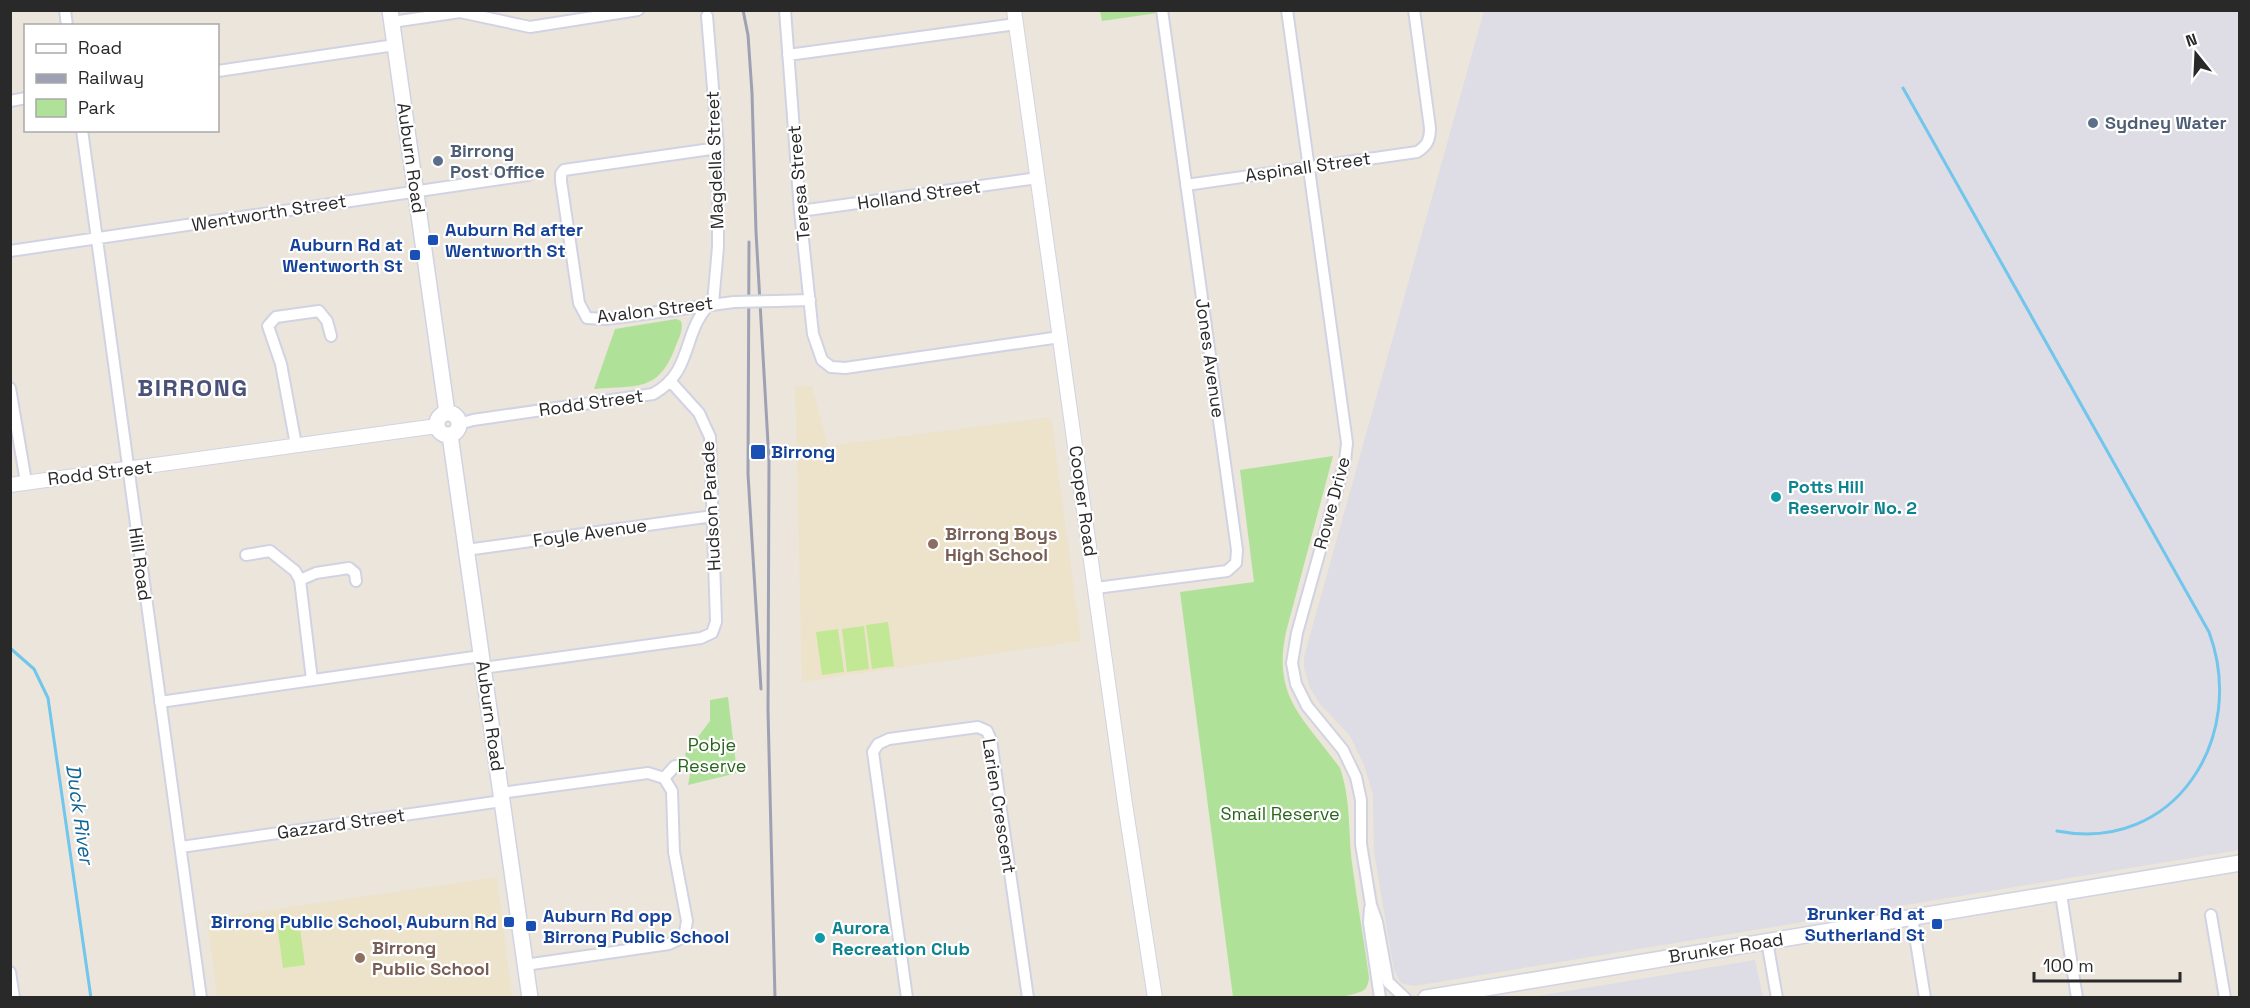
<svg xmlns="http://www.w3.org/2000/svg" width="2250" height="1008" font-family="'Space Grotesk',sans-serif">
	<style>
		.industrial { fill: #dedce4 }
		.education { fill: #ede3cb }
		.green { fill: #afe199 }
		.pitch { fill: #c2e895 }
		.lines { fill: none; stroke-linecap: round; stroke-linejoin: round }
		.stream { stroke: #70c6eb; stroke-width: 3 }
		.minor-casing { stroke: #d1d3e2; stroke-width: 14 }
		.tertiary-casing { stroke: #d1d3e2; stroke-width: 16 }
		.secondary-casing { stroke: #d1d3e2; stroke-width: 18 }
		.minor { stroke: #fff; stroke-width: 10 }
		.tertiary { stroke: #fff; stroke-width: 14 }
		.secondary { stroke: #fff; stroke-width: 15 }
		.rail { stroke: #9ea1b3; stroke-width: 3 }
		.minor-bridge-casing { stroke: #d1d3e2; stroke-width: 14; stroke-linecap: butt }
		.minor-bridge { stroke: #fff; stroke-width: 10 }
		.service-dot { fill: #5c6f8a; stroke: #fff; stroke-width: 2 }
		.transit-dot { fill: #1a4fb4; stroke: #fff; stroke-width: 2 }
		.culture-dot { fill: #0f9aa8; stroke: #fff; stroke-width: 2 }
		.education-dot { fill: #8d6e63; stroke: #fff; stroke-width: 2 }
		.labels { text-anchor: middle; stroke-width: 4.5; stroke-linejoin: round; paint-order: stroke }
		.service-label { font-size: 18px; font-weight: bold; fill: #4e5e75; stroke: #fff; text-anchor: start }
		.street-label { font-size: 18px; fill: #292929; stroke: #fff }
		.transit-label { font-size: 18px; font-weight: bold; fill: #164399; stroke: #fff; text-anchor: start }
		.culture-label { font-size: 18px; font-weight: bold; fill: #0d838f; stroke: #fff; text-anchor: start }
		.education-label { font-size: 18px; font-weight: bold; fill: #785e54; stroke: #fff; text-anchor: start }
		.park-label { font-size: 18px; fill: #28641b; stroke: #fff }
		.water-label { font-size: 20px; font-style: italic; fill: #116496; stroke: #fff }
		.district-label { font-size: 24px; font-weight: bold; letter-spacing: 1.5px; fill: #4b5279; stroke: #fff }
	</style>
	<rect width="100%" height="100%" fill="#ebe5db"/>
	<path class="industrial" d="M1484 11H2239V850L1414 986 1401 983 1394 970 1374 852 1373 794 1364 765 1350 736 1321 705 1310 688 1304 668V657Z
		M1755 960 1763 997 1538 996Z"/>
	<path class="education" d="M812 386 828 446 1051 417 1081 641 802 682 795 387Z
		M497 877 512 997H217L207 919Z"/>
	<path class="green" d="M1157 10V13L1102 21 1100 11Z
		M676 319 681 321C684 330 678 339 675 348 658 393 636 385 594 389L615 329Z
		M1333 456 1286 632C1272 698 1304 718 1340 768 1351 800 1348 830 1352 863 1357 902 1364 940 1369 978 1368 984 1367 990 1360 992 1330 1004 1267 998 1233 997L1180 592 1254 582 1240 470Z
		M728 697 737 773 688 785 691 769 685 754 710 721V700Z"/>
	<path class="pitch" d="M888 622 894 666 872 669 866 625Z
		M864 626 869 669 847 672 842 629Z
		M838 629 844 672 822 675 816 632Z
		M299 921 305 965 283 968 277 924Z"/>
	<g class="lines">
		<path class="stream" d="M1903 88 2209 632C2248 737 2175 854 2057 831
			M10 648 34 669 48 698 91 998"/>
		<defs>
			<path id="minor" d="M65 10 67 26
				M785 10 800 211 813 334 822 360 831 367 845 368 1060 337
				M1287 10 1347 443 1345 461 1297 633 1292 663 1296 684 1307 706 1343 750 1356 777 1361 800V844L1371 905 1377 922 1388 982 1405 998
				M707 16 718 148V247L713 303
				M392 22 460 12 530 27 638 10
				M788 55 1016 24
				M218 71 395 45
				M10 101 26 98
				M82 130 201 998
				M718 148 564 170 561 174V181L579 303 587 318 606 319 734 302
				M1186 185 1417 152C1427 146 1430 140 1430 128L1414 10
				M800 211 1038 178
				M10 251 528 175
				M776 301 810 300
				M10 388 26 482
				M459 424 473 420 653 394C693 372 682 334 708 306
				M296 445 281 364 268 326 276 317 319 311 327 321 331 336
				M466 550 713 516
				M246 555 270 551 295 571 300 580 312 680
				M300 580 316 573 349 568 355 573 356 581
				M1096 588 1227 571 1236 563 1237 550 1162 10
				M483 668 701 638 712 633 716 622 710 437 699 413 671 382
				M160 702 481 656
				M664 778 675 766
				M501 793 648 773 664 778 672 791 674 852 687 921 684 937 669 944 525 965
				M181 847 502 801
				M2061 894 2077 998
				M1370 908 1369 923 1380 998
				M2211 915 2225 998
				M1912 917 1925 998
				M1767 941 1777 998
				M10 972 14 998
				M907 998 873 752 878 744 889 739 978 727 987 731 991 740 1028 998"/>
			<path id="tertiary" d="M1014 10 1125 804 1155 998
				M10 485 437 426"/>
			<path id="secondary" d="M390 10 447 413
				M437 424a11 11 0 1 1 22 0a11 11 0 1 1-22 0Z
				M450 435 530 998
				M1426 998 2240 863"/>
		</defs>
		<use href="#minor" class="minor-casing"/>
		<use href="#tertiary" class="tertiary-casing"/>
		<use href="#secondary" class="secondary-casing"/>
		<use href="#minor" class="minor"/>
		<use href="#tertiary" class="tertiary"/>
		<use href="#secondary" class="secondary"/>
		<path class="rail" d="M743 10 748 35 752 93 756 232 769 461 768 710 775 998
			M749 242 748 474 761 689"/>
		<defs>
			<path id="minor-bridge" d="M734 302 776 301"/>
		</defs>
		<use href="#minor-bridge" class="minor-bridge-casing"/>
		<use href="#minor-bridge" class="minor-bridge"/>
	</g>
	<g class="service-dot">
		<circle cx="2093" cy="123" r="6"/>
		<circle cx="438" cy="161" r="6"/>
	</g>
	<g class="transit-dot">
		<rect x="427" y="234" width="12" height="12" rx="3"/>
		<rect x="409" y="249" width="12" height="12" rx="3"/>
		<rect x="750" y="444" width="16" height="16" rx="3"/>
		<rect x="503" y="916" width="12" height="12" rx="3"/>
		<rect x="1931" y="918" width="12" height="12" rx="3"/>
		<rect x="525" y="920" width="12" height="12" rx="3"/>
	</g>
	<g class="culture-dot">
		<circle cx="1776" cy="497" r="6"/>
		<circle cx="820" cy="938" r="6"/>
	</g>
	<g class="education-dot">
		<circle cx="933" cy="544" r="6"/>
		<circle cx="360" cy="958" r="6"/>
	</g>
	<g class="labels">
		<g class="service-label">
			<text x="2105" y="129">Sydney Water</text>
			<text x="450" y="157">Birrong<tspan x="450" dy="21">Post Office</tspan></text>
		</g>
		<g class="street-label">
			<text transform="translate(411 158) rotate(82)" y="6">Auburn Road</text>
			<text transform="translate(715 160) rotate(-92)" y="6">Magdella Street</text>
			<text transform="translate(1308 167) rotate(-8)" y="6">Aspinall Street</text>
			<text transform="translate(799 183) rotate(-95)" y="6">Teresa Street</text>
			<text transform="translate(919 195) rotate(-8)" y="6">Holland Street</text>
			<text transform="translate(269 213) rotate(-9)" y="6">Wentworth Street</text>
			<text transform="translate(655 310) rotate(-7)" y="6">Avalon Street</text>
			<text transform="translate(1210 358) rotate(82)" y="6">Jones Avenue</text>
			<text transform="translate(591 403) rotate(-8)" y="6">Rodd Street</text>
			<text transform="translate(100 473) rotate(-7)" y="6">Rodd Street</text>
			<text transform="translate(1083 501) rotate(82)" y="6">Cooper Road</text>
			<text transform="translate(1332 503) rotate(-75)" y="6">Rowe Drive</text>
			<text transform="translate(711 506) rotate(-93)" y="6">Hudson Parade</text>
			<text transform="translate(590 533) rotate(-8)" y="6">Foyle Avenue</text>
			<text transform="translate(140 564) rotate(82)" y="6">Hill Road</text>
			<text transform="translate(490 716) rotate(82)" y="6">Auburn Road</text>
			<text transform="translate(999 806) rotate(81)" y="6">Larien Crescent</text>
			<text transform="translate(341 824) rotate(-8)" y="6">Gazzard Street</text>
			<text transform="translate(1726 948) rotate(-9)" y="6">Brunker Road</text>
		</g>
		<g class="transit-label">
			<text x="445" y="236">Auburn Rd after<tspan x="445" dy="21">Wentworth St</tspan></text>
			<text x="403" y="251" text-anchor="end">Auburn Rd at<tspan x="403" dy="21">Wentworth St</tspan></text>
			<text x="771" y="458">Birrong</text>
			<text x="1925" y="920" text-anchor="end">Brunker Rd at<tspan x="1925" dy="21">Sutherland St</tspan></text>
			<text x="543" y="922">Auburn Rd opp<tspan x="543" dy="21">Birrong Public School</tspan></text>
			<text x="497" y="928" text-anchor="end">Birrong Public School, Auburn Rd</text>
		</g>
		<g class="culture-label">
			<text x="1788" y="493">Potts Hill<tspan x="1788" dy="21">Reservoir No. 2</tspan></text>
			<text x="832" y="934">Aurora<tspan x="832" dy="21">Recreation Club</tspan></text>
		</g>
		<g class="education-label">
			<text x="945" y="540">Birrong Boys<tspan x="945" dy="21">High School</tspan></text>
			<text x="372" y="954">Birrong<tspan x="372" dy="21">Public School</tspan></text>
		</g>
		<g class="park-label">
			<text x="712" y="751">Pobje<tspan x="712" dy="21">Reserve</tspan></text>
			<text x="1280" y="820">Smail Reserve</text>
		</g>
		<g class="water-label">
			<text transform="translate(80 814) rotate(82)" y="7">Duck River</text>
		</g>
		<g class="district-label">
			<text x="193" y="396">BIRRONG</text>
		</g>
	</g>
	<rect width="2250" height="1008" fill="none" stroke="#292929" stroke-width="24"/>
	<rect x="24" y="24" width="195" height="108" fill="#ffffff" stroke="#a9a9a9" stroke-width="1.5"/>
	<rect x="36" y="44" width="30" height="9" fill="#ffffff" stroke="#a9a9a9" stroke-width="1.5"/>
	<text x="78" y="54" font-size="18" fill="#292929">Road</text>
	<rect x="36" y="74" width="30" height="9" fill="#9ea1b3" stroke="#a9a9a9" stroke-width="1.5"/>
	<text x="78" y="84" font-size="18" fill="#292929">Railway</text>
	<rect x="36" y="99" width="30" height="18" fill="#afe199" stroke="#a9a9a9" stroke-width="1.5"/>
	<text x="78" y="114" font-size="18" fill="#292929">Park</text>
	<g transform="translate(2196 54) rotate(342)" stroke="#ffffff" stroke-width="4.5" paint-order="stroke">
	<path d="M0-4.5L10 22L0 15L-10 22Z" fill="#292929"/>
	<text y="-9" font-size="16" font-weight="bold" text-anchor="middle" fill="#292929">N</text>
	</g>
	<path d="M2034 972v9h146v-9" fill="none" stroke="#292929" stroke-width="3"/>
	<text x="2043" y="972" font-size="18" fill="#292929" stroke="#ffffff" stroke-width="4.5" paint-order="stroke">100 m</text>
</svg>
